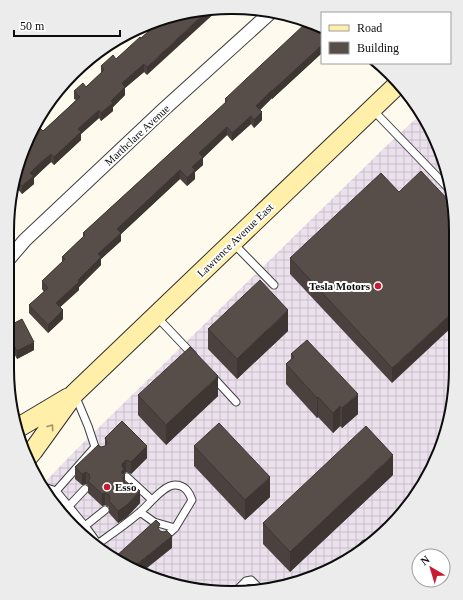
<svg xmlns="http://www.w3.org/2000/svg" width="463" height="600" font-family="'Times New Roman',serif">
	<style>
		.industrial { fill: url(#industrial-grid) }
		.lines { fill: none; stroke-linecap: round; stroke-linejoin: round }
		.service-casing { stroke: #404040; stroke-width: 9 }
		.minor-casing { stroke: #404040; stroke-width: 15 }
		.secondary-casing { stroke: #2f2f2f; stroke-width: 21 }
		.service { stroke: #fff; stroke-width: 7 }
		.minor { stroke: #fff; stroke-width: 13 }
		.secondary { stroke: #ffefa9; stroke-width: 19 }
		.wall { fill: #4b423f }
		.shaded-wall { fill: #3d3633 }
		.building { fill: #574d49; stroke: #3d3633 }
		.oneway { stroke: #9e956b }
		.poi-dot { fill: #c71b31; stroke: #fff; stroke-width: 1.5 }
		.labels { text-anchor: middle; stroke-width: 4; stroke-linejoin: round; paint-order: stroke }
		.street-label { font-size: 11px; fill: #0d0d0d; stroke: #fff }
		.poi-label { font-size: 11px; font-weight: bold; fill: #0d0d0d; stroke: #fff; text-anchor: end }
		.rim { fill: none; stroke: #0d0d0d; stroke-width: 2 }
	</style>
	<defs>
		<pattern id="industrial-grid" width="8" height="8" patternUnits="userSpaceOnUse"><rect width="8" height="8" fill="#ebe1ed"/><path d="M0 4h8M4 0v8" fill="none" stroke="#c8c0ca"/></pattern>
	</defs>
	<rect width="100%" height="100%" fill="#fffaee"/>
	<path class="industrial" d="M421 114 426 119 444 160 456 217 452 412 418 493 390 527 344 563 290 585 232 593 174 585 119 563 73 527 41 486 77 449 382 150Z"/>
	<g class="lines">
		<defs>
			<path id="service" d="M372 109 451 191
				M427 122 430 128
				M233 243 274 285
				M156 316 193 355
				M212 376 236 402
				M127 477 152 500
				M41 486 56 491 85 526 98 544
				M56 491 95 447 88 426 75 395
				M69 506 85 489
				M140 512 154 522 175 528
				M85 526 105 510
				M96 545C110 535 125 525 139 513 148 506 163 485 175 485 185 485 189 492 192 500L175 528 163 539
				M354 555 365 544H369
				M234 593 246 581 251 580 260 589"/>
			<path id="minor" d="M7 261 25 240 163 110 270 13"/>
			<path id="secondary" d="M16 429 68 398
				M27 458 33 451 74 394 396 86"/>
		</defs>
		<use href="#service" class="service-casing"/>
		<use href="#minor" class="minor-casing"/>
		<use href="#secondary" class="secondary-casing"/>
		<use href="#service" class="service"/>
		<use href="#minor" class="minor"/>
		<use href="#secondary" class="secondary"/>
	</g>
	<path class="wall" d="M156 25 147 75 144 72 125 88V95L113 107V111L101 121 99 118 81 134V140L54 165 51 162 40 172 34 178V184L22 194 14 185 19 160 28 144V143L37 125 43 131 76 100 74 99V91L86 87 101 73V66L116 59 141 38Z
		M322 31V53L272 99V98L260 110 262 120 254 128 251 124 232 141 227 135 203 158V165L195 172V179L187 186 180 179 121 234V241L101 259V265L79 287V290L60 307 63 319 48 333 29 313V305L44 292 42 289V281L62 262V257L83 237V233L225 103V99Z
		M399 192 392 383 290 274V258Z
		M7 327 34 350 17 359 12 350Z
		M208 329 288 331 237 379 208 349Z
		M291 354 358 414 342 428 340 426 333 433 318 417 317 418 286 384V364L291 359Z
		M138 395 218 396 166 445 138 415Z
		M105 438 147 458 131 474 126 472 124 474 125 482 140 503 127 517 118 523 109 513V507L105 505 102 506 88 493V486L86 484 82 485 75 479V467L101 447 105 446Z
		M194 446 270 497 245 520 194 466Z
		M393 475 290 572 263 544V523Z"/>
	<path class="shaded-wall" d="M209 9 218 10 147 75V67Z
		M322 45V53L272 99V91Z
		M144 64V72L125 88V95L113 107V111L101 121V113L111 101 122 83Z
		M272 90V98L256 114V106Z
		M99 110V118L81 134V140L54 165V157L78 129Z
		M262 112V120L254 128V120Z
		M251 116V124L232 141V133Z
		M227 127V135L203 158V165L195 172V179L187 186V178L199 153Z
		M51 154V162L34 178V184L22 194V186L30 173Z
		M180 170V179L121 234V241L101 259V265L79 287V290L56 311V303L78 280 117 229Z
		M63 310V319L48 333V325Z
		M288 310V331L237 379V359Z
		M454 311 453 326 392 383V368Z
		M12 342V350L7 353V344Z
		M34 342V350L17 359V351Z
		M218 376V396L166 445V425Z
		M358 394V414L342 428V408Z
		M318 397V417L317 418V398Z
		M340 406V426L333 433V413Z
		M147 446V458L131 474V462Z
		M393 455V475L290 572V552Z
		M126 460V472L124 474 125 475V487L121 472 122 464Z
		M86 472V484L82 485V474Z
		M270 477V497L245 520V500Z
		M140 491V503L127 517 118 523V511Z
		M105 493V505L102 506V494Z
		M172 536V548L142 572 132 568Z"/>
	<path class="building" d="M202 9H209L147 67 144 64 122 83 125 87 111 101 113 103 101 113 99 110 78 129 81 132 54 157 51 154 40 163 30 173 34 176 22 186 15 179 19 160 26 146 32 140 30 138 37 125 43 131 80 97 74 91 83 83 86 87 104 70 101 66 113 55 116 59 140 37 141 38 156 25Z
		M306 23 322 31V45L272 91V90L256 106 262 112 254 120 251 116 232 133 227 127 199 153 203 157 192 167 195 170 187 178 180 170 117 229 121 233 98 254 101 257 78 280 79 282 56 303 63 310 48 325 29 305 48 288 42 281 65 259 62 257 85 235 83 233 227 101 225 99 245 80Z
		M421 171 453 205 456 217 454 311 392 368 290 258 381 173 399 192Z
		M260 280 288 310 237 359 208 329Z
		M22 319 34 342 17 351 12 342 7 344V327Z
		M307 340 358 394 342 408 340 406 333 413 318 397 317 398 286 364 294 357 291 354Z
		M190 347 218 376 166 425 138 395Z
		M122 421 147 446 131 462 126 460 122 464V466L124 469 121 472 125 475 123 478 124 482 129 484 132 483 140 491 127 505 118 511 109 501 110 498 109 495 105 493 102 494 88 481 90 478 89 474 86 472 82 474 75 467 98 445 101 447 105 446 107 443 105 438Z
		M219 423 270 477 245 500 194 446Z
		M366 426 393 455 290 552 263 523Z
		M156 520 160 524 158 528 160 531 164 532 167 531 172 536 132 568 119 563 114 558Z"/>
	<defs><path id="oneway-chevron" d="M-2-3.5L2.5 0L-2 3.5" fill="none" stroke-width="1.6" stroke-linecap="round" stroke-linejoin="round"/></defs>
	<use class="oneway" href="#oneway-chevron" transform="translate(51 427) rotate(-54)"/>
	<g class="poi-dot">
		<circle cx="378" cy="286" r="4"/>
		<circle cx="107" cy="487" r="4"/>
	</g>
	<g class="labels">
		<g class="street-label">
			<text transform="translate(137 135) rotate(-43)" y="4">Marthclare Avenue</text>
			<text transform="translate(235 240) rotate(-44)" y="4">Lawrence Avenue East</text>
		</g>
		<g class="poi-label">
			<text x="370" y="290">Tesla Motors</text>
			<text x="115" y="491" text-anchor="start">Esso</text>
		</g>
	</g>
	<path d="M0 0H463V600H0ZM231 14H232A217 217 0 0 1 449 231V369A217 217 0 0 1 232 586H231A217 217 0 0 1 14 369V231A217 217 0 0 1 231 14Z" fill="#ececec" fill-rule="evenodd"/>
	<path class="rim" d="M231 14H232A217 217 0 0 1 449 231V369A217 217 0 0 1 232 586H231A217 217 0 0 1 14 369V231A217 217 0 0 1 231 14Z"/>
	<rect x="321" y="12" width="130" height="52" fill="#ffffff" stroke="#9e9e9e"/>
	<rect x="329" y="25" width="20" height="6" fill="#ffefa9" stroke="#9e9e9e"/>
	<text x="357" y="32" font-size="12" fill="#0d0d0d">Road</text>
	<rect x="329" y="42" width="20" height="12" fill="#574d49" stroke="#9e9e9e"/>
	<text x="357" y="52" font-size="12" fill="#0d0d0d">Building</text>
	<g transform="translate(431 568) rotate(322)"><circle r="19" fill="#ffffff" stroke="#9e9e9e"/>
	<path d="M0-3L7 15L0 10L-7 15Z" fill="#c71b31"/>
	<text y="-6" font-size="11" font-weight="bold" text-anchor="middle" fill="#0d0d0d">N</text>
	</g>
	<path d="M14 30v6h106v-6" fill="none" stroke="#0d0d0d" stroke-width="2"/>
	<text x="20" y="30" font-size="12" fill="#0d0d0d" stroke="#ffffff" stroke-width="3" paint-order="stroke">50 m</text>
</svg>
